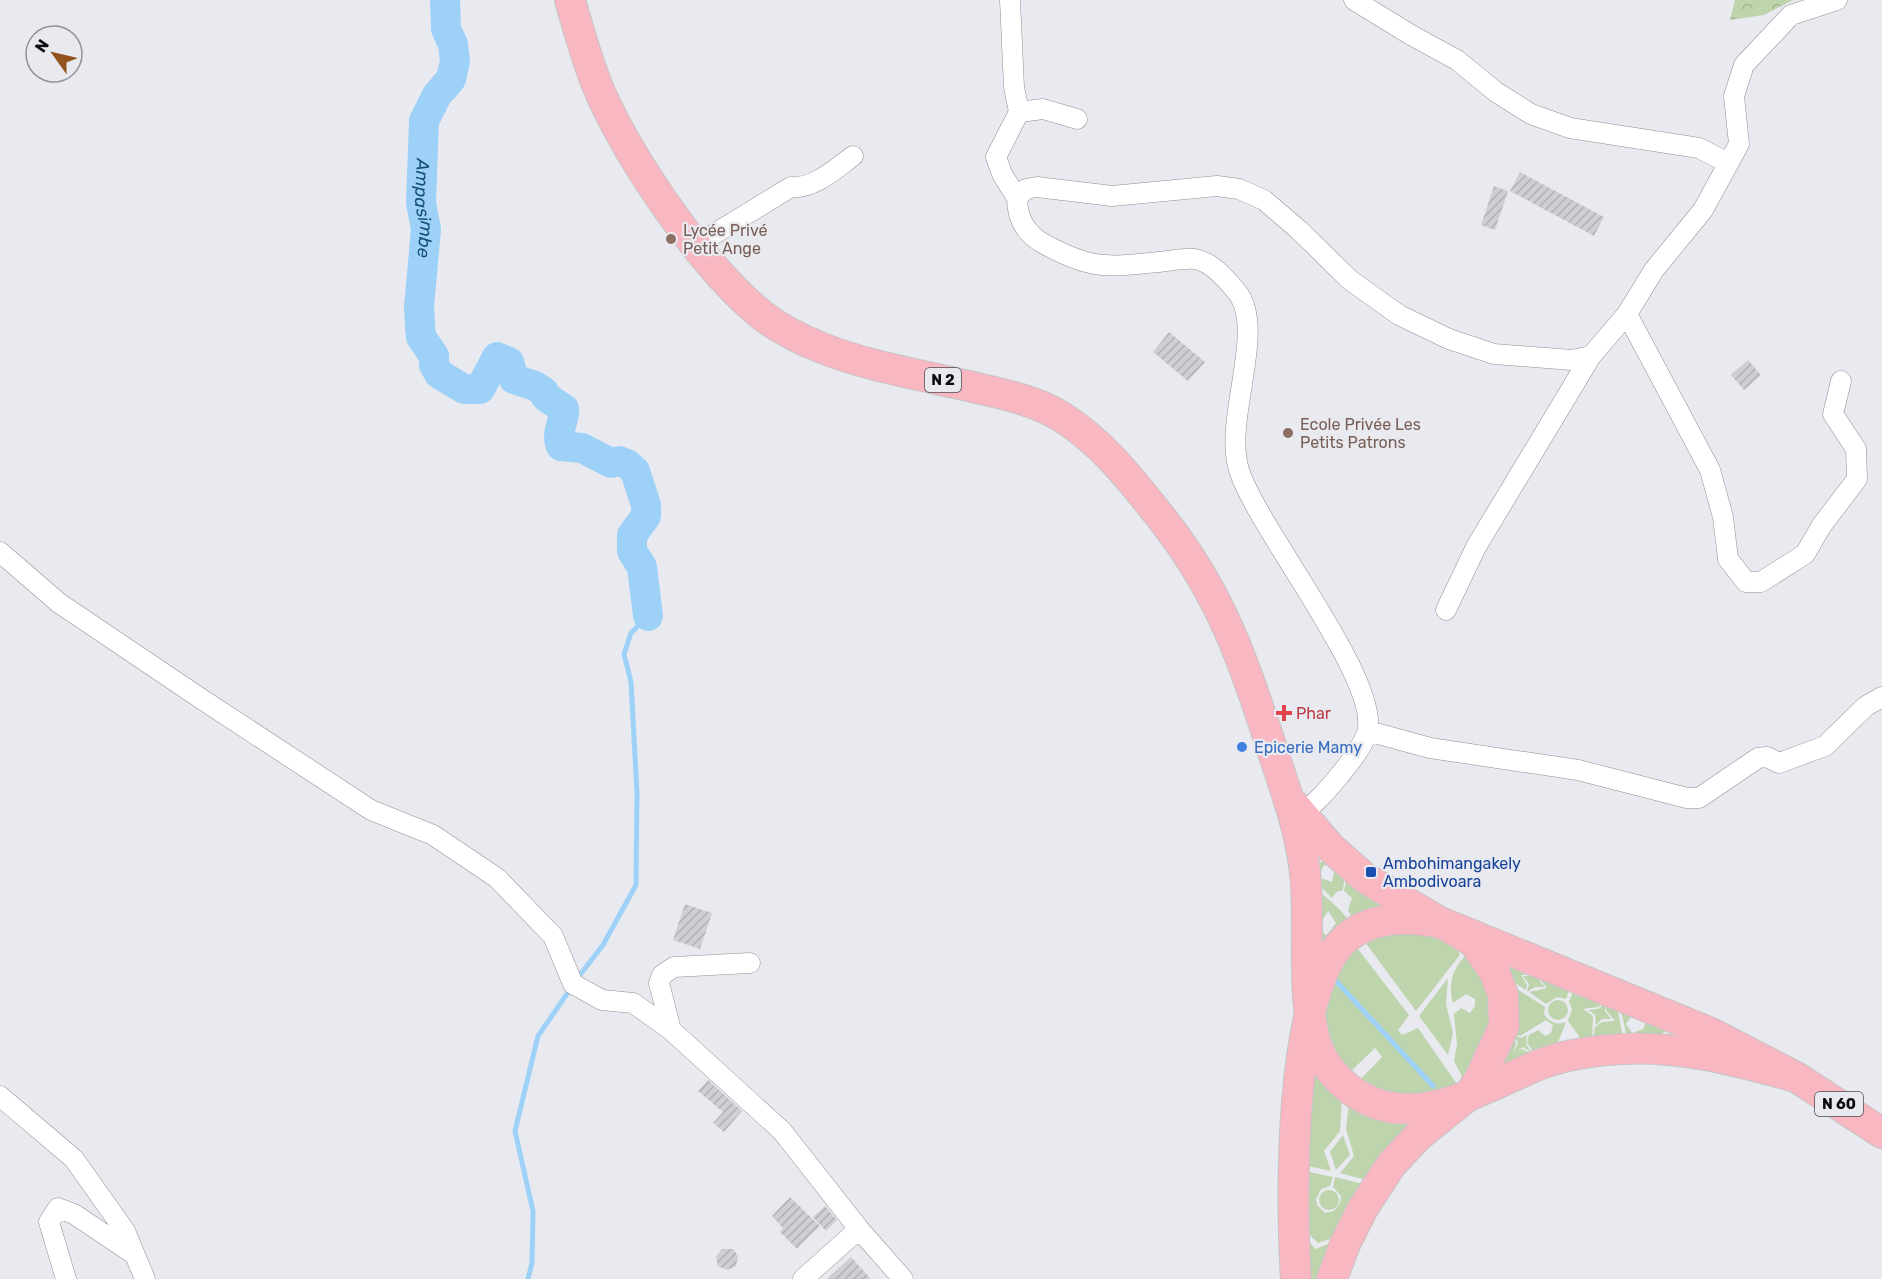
<svg xmlns="http://www.w3.org/2000/svg" width="1882" height="1279" font-family="Rubik,sans-serif">
	<style>
		.green { fill: #bdd4ac }
		.forest { fill: url(#forest-crowns) }
		.lines { fill: none; stroke-linecap: round; stroke-linejoin: round }
		.stream { stroke: #9ed1f7; stroke-width: 5 }
		.river { stroke: #9ed1f7; stroke-width: 30 }
		.building { fill: url(#building-hatch) }
		.minor-casing { stroke: #8f8f96; stroke-width: 21 }
		.primary-casing { stroke: #c5c5c5; stroke-width: 32 }
		.minor { stroke: #fff; stroke-width: 20 }
		.primary { stroke: #f8b7c1; stroke-width: 30 }
		.education-dot { fill: #8d6e63; stroke: #e9e9f0; stroke-width: 2 }
		.health-dot { fill: #e0444e; stroke: #e9e9f0; stroke-width: 2 }
		.shop-dot { fill: #3f7fe0; stroke: #e9e9f0; stroke-width: 2 }
		.transit-dot { fill: #1a4fb4; stroke: #e9e9f0; stroke-width: 2 }
		.labels { text-anchor: middle; stroke-width: 4.5; stroke-linejoin: round; paint-order: stroke }
		.shield { fill: #e9e9f0; stroke: #4f4f52; stroke-width: 1.5 }
		.shield-label { font-size: 15px; font-weight: bold; fill: #0d0d0f }
		.education-label { font-size: 16px; fill: #785e54; stroke: #e9e9f0; text-anchor: start }
		.health-label { font-size: 16px; fill: #be3a42; stroke: #e9e9f0; text-anchor: start }
		.shop-label { font-size: 16px; fill: #366cbe; stroke: #e9e9f0; text-anchor: start }
		.transit-label { font-size: 16px; fill: #164399; stroke: #e9e9f0; text-anchor: start }
		.water-label { font-size: 18px; font-style: italic; fill: #155074; stroke: #e9e9f0 }
	</style>
	<defs>
		<pattern id="forest-crowns" width="20" height="18" patternUnits="userSpaceOnUse" patternTransform="scale(1.5)"><rect width="20" height="18" fill="#bdd4ac"/><path d="M2 6a3 3 0 1 1 6 0M12 15a3 3 0 1 1 6 0" fill="none" stroke="#a1b593"/></pattern>
		<pattern id="building-hatch" width="6" height="6" patternUnits="userSpaceOnUse" patternTransform="scale(1.5)"><rect width="6" height="6" fill="#ceced5"/><path d="M-1 1l2-2M0 6l6-6M5 7l2-2" fill="none" stroke="#b0b0b6"/></pattern>
	</defs>
	<rect width="100%" height="100%" fill="#e9e9f0"/>
	<path class="green" d="M1328 857 1345 870 1343 890 1336 892 1332 898 1313 879 1320 878 1332 882 1335 867 1324 865 1318 877 1311 869Z
		M1348 872 1392 903 1355 924 1348 910 1352 898 1344 891Z
		M1314 887C1328 899 1343 910 1352 926L1316 963 1319 926 1326 936 1336 923 1328 911 1319 925Z
		M1395 925 1460 944 1459 956 1416 1011 1362 938Z
		M1354 944 1409 1015 1398 1030 1402 1035 1418 1028 1459 1087 1411 1102 1355 1085 1382 1057 1375 1048 1346 1076 1339 1069 1321 1003Z
		M1488 948 1533 974 1521 975 1527 985 1526 990 1506 977Z
		M1468 953 1496 1006 1465 1082 1454 1061 1457 1044 1454 1014 1461 1008 1470 1013 1475 1006V999L1466 994 1453 1003C1447 983 1454 966 1468 953Z
		M1540 970 1539 980 1545 987H1535L1527 992 1529 984 1523 976H1534Z
		M1448 978 1446 1004 1453 1033 1448 1055 1419 1016Z
		M1540 979 1572 982 1566 999 1557 997 1546 1004 1529 992 1547 988Z
		M1506 982 1545 1007 1544 1014C1550 1023 1556 1025 1566 1022L1555 1050 1533 1051 1527 1043 1529 1035 1538 1030 1545 1036 1551 1033 1553 1025 1546 1020 1520 1036 1511 1033Z
		M1576 984 1616 1001 1623 1037 1593 1041 1595 1027 1602 1022 1615 1021 1606 1010 1608 999 1598 1007 1583 1009 1593 1016 1592 1041 1584 1043 1568 1021 1572 1009 1569 1002Z
		M1548 1010a10 10 0 1 1 20 0a10 10 0 1 1-20 0Z
		M1606 1002 1605 1011 1611 1019H1602L1596 1025 1595 1015 1588 1010 1598 1009Z
		M1619 1002 1666 1023 1662 1037 1636 1036 1635 1032 1643 1029 1646 1022 1633 1014 1626 1024 1634 1036 1627 1037Z
		M1510 1034 1516 1043 1513 1054 1518 1043 1513 1035 1521 1038 1527 1035 1526 1044 1531 1052 1523 1047 1515 1053 1522 1049 1535 1056 1497 1067Z
		M1313 1060 1342 1096 1340 1131 1324 1151 1331 1171 1303 1165Z
		M1349 1101 1427 1118 1370 1181 1340 1173 1354 1156 1346 1129Z
		M1343 1135 1350 1155 1336 1170 1330 1152Z
		M1304 1171 1333 1177 1330 1186 1321 1189 1316 1199 1317 1205 1325 1213 1334 1211 1340 1203 1341 1196 1333 1187 1335 1177 1367 1185 1338 1236 1318 1243 1302 1228Z
		M1319 1200a10 10 0 1 1 20 0a10 10 0 1 1-20 0Z
		M1304 1237 1316 1249 1337 1240 1323 1279H1306Z"/>
	<path class="forest" d="M1735 0H1793L1764 15 1730 20Z"/>
	<g class="lines">
		<path class="stream" d="M576 980 603 945 636 885 637 793 631 682 624 654 631 633 648 616
			M1336 981 1433 1086
			M528 1279 532 1263 533 1211 515 1131 538 1036 571 988"/>
		<path class="river" id="s1" d="M445 0 446 29 453 44 455 61 451 79 437 95 424 121 421 203 426 229 419 307 420 327 421 337 434 356V365L439 374 464 389H480L497 357 509 362 514 379 535 386 544 392 546 397 564 409C565 421 555 433 561 446L582 448 611 463 619 461 627 464 635 471 646 505V516L632 535V551L642 567 648 616"/>
	</g>
	<path class="building" d="M1520 172 1604 217 1594 236 1510 191Z
		M1494 186 1508 191 1495 230 1481 225Z
		M1169 332 1205 362 1188 381 1153 352Z
		M1748 360 1761 375 1744 390 1731 375Z
		M685 904 712 913 700 949 673 940Z
		M708 1080 742 1111 724 1132 713 1123 723 1112 698 1091Z
		M790 1197 820 1226 797 1249 780 1232 783 1228 772 1216Z
		M825 1206 837 1220 826 1231 813 1217Z
		M722 1249H733L738 1256 736 1266 727 1270 718 1266 716 1257Z
		M851 1257 871 1279H827Z"/>
	<g class="lines">
		<defs>
			<path id="minor" d="M1010 0 1014 87 1019 112 996 157 1002 174 1017 198
				M1354 0 1411 35 1457 60 1496 92 1531 114 1570 128 1699 148 1728 163
				M1019 112 1043 109 1077 119
				M696 245 791 187C814 189 835 169 853 156
				M1627 314 1710 470 1723 517 1728 559 1746 582H1761L1805 554 1822 525 1857 479 1856 449 1833 414 1841 381
				M0 552 59 603 203 700 371 810 433 835 497 878 553 936 573 984 602 1000 633 1003 671 1030 782 1131 859 1229 903 1279
				M1446 610 1476 547 1591 356
				M1368 731 1430 748 1578 770 1687 798H1699L1758 758 1767 757 1779 763 1825 746 1866 706 1882 697
				M1294 817C1311 810 1328 789 1340 775 1350 762 1362 748 1367 733 1382 681 1258 530 1239 470 1223 419 1267 330 1237 292 1226 279 1212 262 1195 259 1184 258 1170 261 1159 262 1108 267 1092 270 1046 245 1026 235 1017 219 1017 198L1026 189 1037 187 1112 196 1217 186 1239 189 1264 200 1299 230 1350 280 1399 315 1449 339 1494 354 1572 360 1591 356 1627 314 1654 270 1703 210 1739 144 1734 96 1744 65 1791 15 1837 0
				M671 1030 659 983 662 975 674 967 750 963
				M0 1096 74 1159 125 1231 145 1279
				M66 1279 49 1222 58 1208 74 1214 135 1255
				M803 1279 859 1229"/>
			<path id="primary" d="M570 0C579 31 587 62 600 92 631 162 703 268 763 316 780 329 802 340 822 348 872 368 928 376 981 389 1008 395 1038 402 1062 417 1103 443 1133 482 1163 520 1221 594 1245 664 1273 752 1286 792 1301 832 1305 873 1311 927 1300 996 1317 1046 1324 1066 1341 1085 1360 1096 1418 1131 1486 1086 1541 1064 1562 1056 1585 1052 1607 1050 1672 1043 1734 1060 1796 1077
				M1294 805 1330 847 1365 878 1474 942 1495 973 1503 995 1504 1026 1479 1080 1469 1095 1418 1136 1391 1165 1363 1208 1345 1244 1332 1279
				M1296 1279C1291 1203 1288 990 1345 939 1374 914 1412 917 1445 924L1711 1033 1796 1077 1882 1133"/>
		</defs>
		<use href="#minor" class="minor-casing"/>
		<use href="#primary" class="primary-casing"/>
		<use href="#minor" class="minor"/>
		<use href="#primary" class="primary"/>
	</g>
	<g class="education-dot">
		<circle cx="671" cy="239" r="6"/>
		<circle cx="1288" cy="433" r="6"/>
	</g>
	<path class="health-dot" d="M1281 704h6v6h6v6h-6v6h-6v-6h-6v-6h6z"/>
	<circle class="shop-dot" cx="1242" cy="747" r="6"/>
	<rect class="transit-dot" x="1365" y="866" width="12" height="12" rx="3"/>
	<g class="labels">
		<g class="shield">
			<rect x="925" y="368" width="36" height="24" rx="4.5"/>
			<rect x="1815" y="1092" width="48" height="24" rx="4.5"/>
		</g>
		<g class="shield-label">
			<text x="943" y="385">N 2</text>
			<text x="1839" y="1109">N 60</text>
		</g>
		<g class="education-label">
			<text x="683" y="236">Lycée Privé<tspan x="683" dy="18">Petit Ange</tspan></text>
			<text x="1300" y="430">Ecole Privée Les<tspan x="1300" dy="18">Petits Patrons</tspan></text>
		</g>
		<g class="health-label">
			<text x="1296" y="719">Phar</text>
		</g>
		<g class="shop-label">
			<text x="1254" y="753">Epicerie Mamy</text>
		</g>
		<g class="transit-label">
			<text x="1383" y="869">Ambohimangakely<tspan x="1383" dy="18">Ambodivoara</tspan></text>
		</g>
		<g class="water-label">
			<text dy="6" stroke="none"><textPath href="#s1" startOffset="219">Ampasimbe</textPath></text>
		</g>
	</g>
	<g transform="translate(54 54) rotate(304)"><circle r="28" fill="#e9e9f0" stroke="#919196" stroke-width="1.5"/>
	<path d="M0-4.5L10 22L0 15L-10 22Z" fill="#93531d"/>
	<text y="-9" font-size="16" font-weight="bold" text-anchor="middle" fill="#0d0d0f">N</text>
	</g>
</svg>
